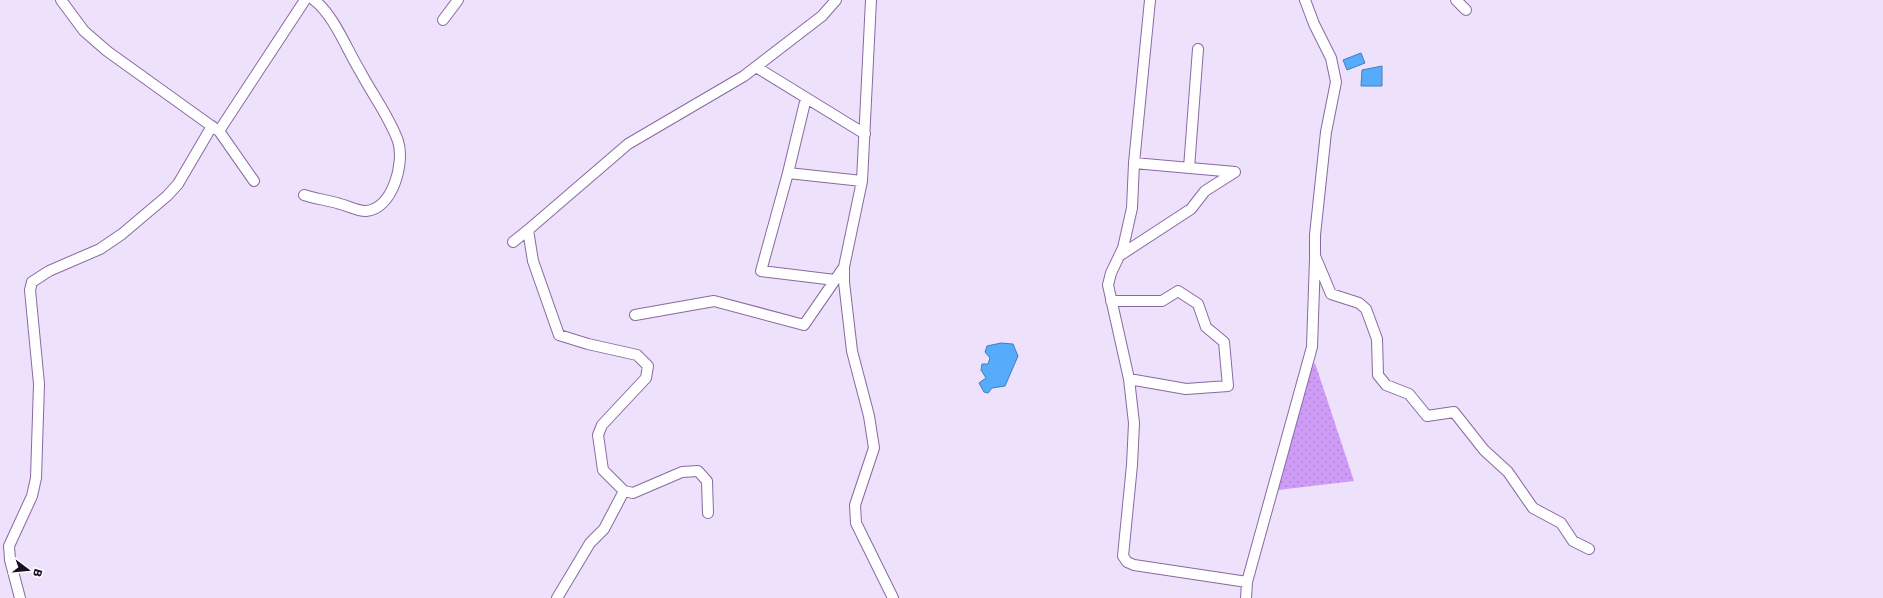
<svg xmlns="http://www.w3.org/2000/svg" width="1883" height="598" font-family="'DejaVu Sans',sans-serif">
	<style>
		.grass { fill: url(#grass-dots) }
		.water { fill: #56acfb; stroke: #457dbb }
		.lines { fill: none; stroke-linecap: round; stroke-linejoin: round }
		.minor-casing { stroke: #8969a3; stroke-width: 12 }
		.minor { stroke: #fff; stroke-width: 10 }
	</style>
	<defs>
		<pattern id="grass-dots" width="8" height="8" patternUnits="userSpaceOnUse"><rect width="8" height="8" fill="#ce9cf6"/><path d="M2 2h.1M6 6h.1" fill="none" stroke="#b085d3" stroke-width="1.8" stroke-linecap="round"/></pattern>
	</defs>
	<rect width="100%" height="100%" fill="#eee1fb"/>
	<path class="grass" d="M1315 363 1354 481 1278 490 1280 470 1309 368Z"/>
	<path class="water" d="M1361 53 1365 63 1347 70 1343 60Z
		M1382 66V86H1361L1362 70Z
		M1001 343 1013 344 1018 356 1005 386 992 388 988 393 984 392 979 383 986 378 981 370 982 364H988L990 358 985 352 987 346Z"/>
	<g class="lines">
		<defs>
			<path id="minor" d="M61 0 84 31 107 51 217 130
				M871 0 862 181 844 267V282L852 351 869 416 874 448 855 505 856 523 893 598
				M1150 0 1134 163 1132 208 1123 248 1111 273 1108 285 1129 379 1134 423 1132 465 1123 556 1127 562 1134 565 1247 582
				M1305 0 1314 24 1331 58 1336 82 1326 132 1315 235V256L1331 294 1359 303 1366 309 1377 339 1378 375 1386 385 1409 394 1427 416 1454 412 1484 450 1508 472 1533 508 1561 523 1573 541 1589 549
				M1456 0 1466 10
				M443 20 458 0
				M756 67 865 134
				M806 98 788 173 862 181
				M1134 163 1235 172
				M1189 168 1198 49
				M788 173 761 271 835 280
				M254 181 219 131 305 0
				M304 195C316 199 328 200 340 204 349 206 356 211 366 211 393 209 405 162 398 141 389 116 372 94 360 71 347 50 334 15 314 0
				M513 242 528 230
				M1119 256 1191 209 1205 191 1235 172
				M1111 301H1162L1178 291 1198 304 1206 327 1224 342 1228 386 1186 389 1129 379
				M635 315 714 301 804 325 844 267
				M708 513 707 481 698 471 682 472 633 493 624 491 603 470 598 435 602 425 646 378 648 366 637 355 588 344 559 335 533 261 528 230 628 144 744 76 822 16 836 0
				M20 598 10 560 9 546 32 496 36 478 39 384 30 290 32 282 49 271 100 249 122 234 167 196 178 184 212 126
				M557 598 590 543 604 529 624 491
				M1246 598 1247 582 1312 347 1315 259"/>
		</defs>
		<use href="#minor" class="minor-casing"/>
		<use href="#minor" class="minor"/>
	</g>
	<g transform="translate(28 570) rotate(106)" stroke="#ffffff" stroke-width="3" paint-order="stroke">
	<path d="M0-3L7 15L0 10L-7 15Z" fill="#1c0f25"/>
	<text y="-6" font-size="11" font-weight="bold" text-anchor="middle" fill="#1c0f25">B</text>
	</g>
</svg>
